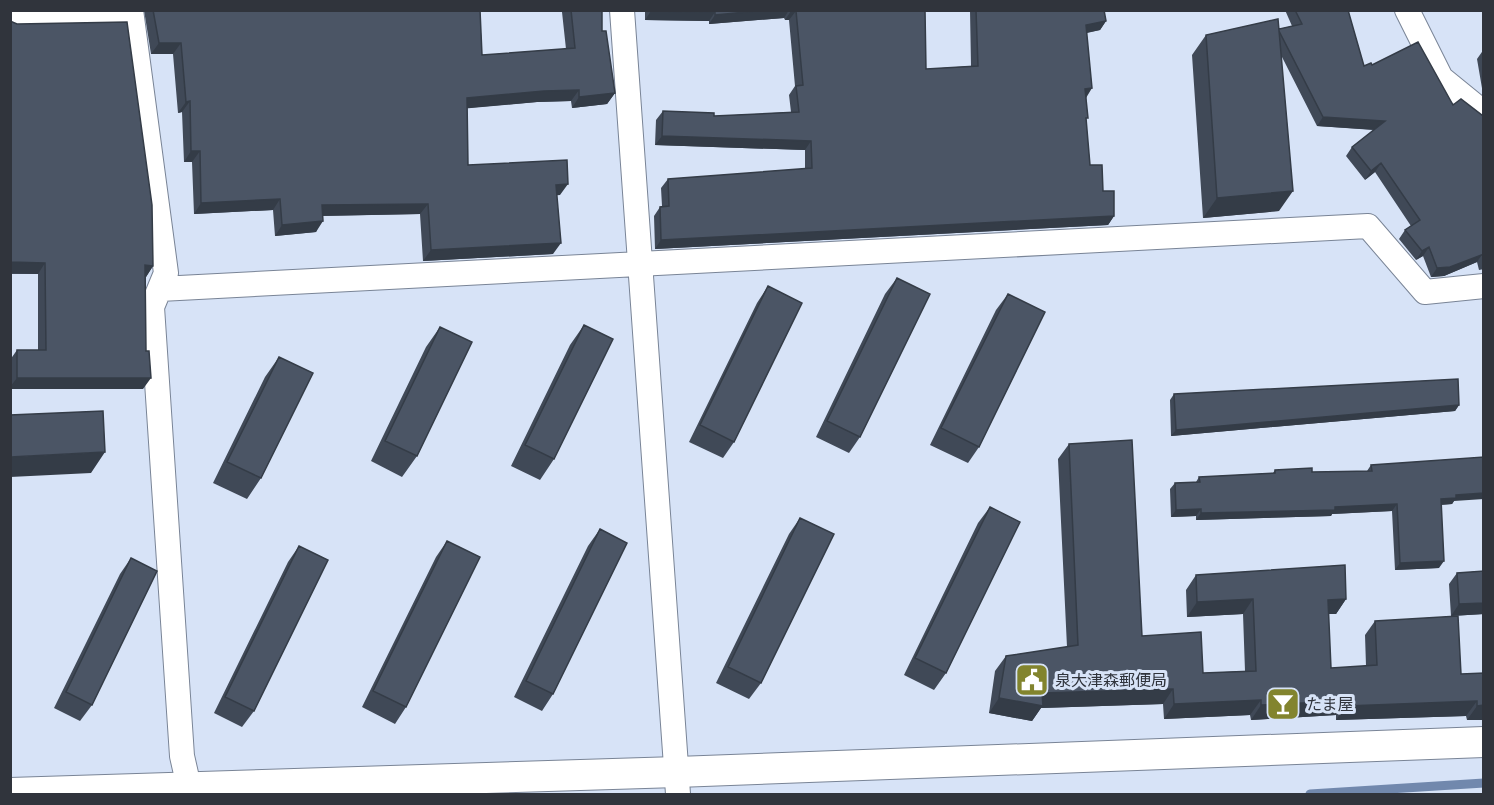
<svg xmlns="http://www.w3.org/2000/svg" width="1494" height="805" font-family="'Asap Condensed','Noto Sans JP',sans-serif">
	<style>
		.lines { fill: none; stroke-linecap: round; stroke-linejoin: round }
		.stream { stroke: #7188ad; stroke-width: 9 }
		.minor-casing { stroke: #798496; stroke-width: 26 }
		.tertiary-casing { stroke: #798496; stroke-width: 32 }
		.minor { stroke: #fff; stroke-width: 24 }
		.tertiary { stroke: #fff; stroke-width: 30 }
		.wall { fill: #404957 }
		.shaded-wall { fill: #343c47 }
		.building { fill: #4b5565; stroke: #343c47; stroke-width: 1.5 }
		.labels { text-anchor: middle; stroke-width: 6; stroke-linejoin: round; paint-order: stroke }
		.poi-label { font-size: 16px; fill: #30343c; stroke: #d7e3f7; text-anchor: start }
	</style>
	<rect width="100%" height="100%" fill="#d7e3f7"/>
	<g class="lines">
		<path class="stream" d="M1310 794 1484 783"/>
		<defs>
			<path id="minor" d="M131 10 166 273 152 307 182 756 189 787
				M622 10 678 794
				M1407 10 1441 78 1484 113
				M10 21 130 18
				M160 289 1368 226 1425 292 1484 286"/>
			<path id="tertiary" d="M10 793 677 772 1484 742"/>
		</defs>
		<use href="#minor" class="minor-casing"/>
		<use href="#tertiary" class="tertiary-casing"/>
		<use href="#minor" class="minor"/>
		<use href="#tertiary" class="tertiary"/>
	</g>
	<path class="wall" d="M144 10H480L482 55 566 49 562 12H530V10H602V31L615 93 607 104 572 108 571 101 537 102 467 108 468 165 560 195H557L553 254 423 261 420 214 323 216 316 232 275 236 273 210 194 214 192 162H184L182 112 178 113 173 54H151Z
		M645 10H934L925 11 926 69 971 66 970 10H1104L1106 21 1100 30 1087 33 1086 120 1090 165 1103 191 1114 216 1108 225 655 249 654 216 660 207 662 206 661 188 668 179 805 169V150L655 145 656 120 663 111 714 116 791 112 789 95 795 86 789 20H785L784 18 709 24V21L645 20Z
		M1285 10H1348L1364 66 1372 65 1453 105 1484 116V269L1479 270 1477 262 1444 276 1431 277 1423 256 1416 260 1399 239 1405 230 1411 226 1375 172 1365 180 1346 156 1352 147 1374 130 1317 126 1282 57 1279 211 1203 218 1192 55 1206 35 1279 29 1292 26Z
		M10 21 153 266 146 277 143 389H10V360L17 350H38V274H10Z
		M1484 49V94H1483L1477 59Z
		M897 278 860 437 849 453 816 437 885 294Z
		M768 286 734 442 723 458 689 442 757 303Z
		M1008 294 979 447 968 463 930 445 996 310Z
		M584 325 554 459 540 480 511 466 570 345Z
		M440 327 417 456 402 477 371 461 426 347Z
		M279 357 261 478 247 499 213 483 265 377Z
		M1174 394 1459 405 1455 411 1171 436 1170 400Z
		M1069 444 1142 636 1203 673 1245 671 1243 614 1187 617 1186 590 1196 575 1346 599 1336 614H1328L1331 668 1366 666 1365 635 1375 621 1461 674 1484 673V720H1467L1466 716 1336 720V715L1251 720 1250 715 1164 719 1163 704 1041 708 1032 721 989 713 995 671 1006 656 1067 647 1058 459Z
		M1371 465 1454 501 1452 504 1441 505 1439 568 1395 570 1392 511 1332 514 1331 516 1196 520V516L1171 517 1170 489 1175 483 1196 482 1199 477 1273 473 1275 470 1312 472 1367 471Z
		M990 507 946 673 934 690 904 675 978 523Z
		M800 518 761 683 749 699 716 683 789 534Z
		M600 529 553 694 542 711 514 697 588 546Z
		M447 541 406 707 395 724 362 707 436 557Z
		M299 546 254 711 242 727 214 713 288 562Z
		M131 558 92 705 80 721 54 708 120 574Z
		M1484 571V614L1451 616 1449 584 1457 573Z"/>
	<path class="shaded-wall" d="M531 10H563L562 12H530Z
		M767 10H789L784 18 709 24 715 15Z
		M651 11 715 12 709 21 645 20Z
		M791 11H796L789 20H785Z
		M1106 21 1100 30 1080 34 1086 25Z
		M159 43H181L173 54H151Z
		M1092 88 1086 98 1085 89Z
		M579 90 571 101 537 102 460 109 467 98 544 91Z
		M615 93 607 104 572 108 579 97Z
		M190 101 182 112 178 113 186 102Z
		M1323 117 1385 121 1378 130 1317 126Z
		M662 136 811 141 805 150 655 145Z
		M191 151H200L192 162H184Z
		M1381 163 1375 172 1365 180 1371 171Z
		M568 184 560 195 548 196 556 185Z
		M1293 191 1279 211 1203 218 1217 198Z
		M280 199 273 210 194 214 201 203Z
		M428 204 420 214 314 216 322 205Z
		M1114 216 1108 225 655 249 661 240Z
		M323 221 316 232 275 236 282 225Z
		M561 243 553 254 423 261 431 250Z
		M1429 247 1423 256 1416 260 1422 251Z
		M1483 253 1477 262 1444 276 1431 277 1437 268Z
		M10 262 45 263 38 274 10 273Z
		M145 265 153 266 146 277Z
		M17 378H151L143 389H10V387Z
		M1459 405 1455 411 1171 436 1176 430Z
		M105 452 91 473 10 477V457Z
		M1484 493V499L1454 501 1452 504 1436 505 1441 499 1456 495Z
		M1397 504 1392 511 1332 514 1331 516 1196 520 1201 513Z
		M1201 509 1196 516 1171 517 1176 510Z
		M1444 561 1439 568 1395 570 1400 563Z
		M1253 599 1243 614 1187 617 1197 602Z
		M1346 599 1336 614H1317L1328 600Z
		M1484 603V614L1451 616 1459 604Z
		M1173 689 1163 704 1041 708 1032 721 989 713 999 698 1042 693Z
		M1261 700 1250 715 1164 719 1174 704Z
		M1346 701 1336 715 1251 720 1261 705Z
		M1477 701 1466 716 1336 720 1346 706Z
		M1484 705V720H1467L1477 706Z"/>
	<path class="building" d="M153 10H480L482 55 575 48 571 10H602V31H606L615 93 579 97V90L544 91 467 98 468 165 567 160 568 184 556 185 561 243 431 250 428 204 322 205 323 221 282 225 280 199 201 203 200 151H191L190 101 186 102 181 43H159Z
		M651 10H767L715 15V12L651 11Z
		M791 10H925L926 69 978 66 976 10H1104L1106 21 1086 25 1092 88 1085 89 1088 118H1086L1090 165H1102L1103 191H1114V216L661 240 660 207 669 206 668 179 812 168 811 141 662 136 663 111 714 113V116L799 112 796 86 803 85 796 11Z
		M1295 10H1348L1364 66 1371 63 1372 65 1418 42 1453 105 1461 99 1482 115 1484 116V254L1450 267 1437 268 1429 247 1422 251 1405 230 1420 220 1381 163 1371 171 1352 147 1385 121 1323 117 1279 31V29L1302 24Z
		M1278 19 1293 191 1217 198 1206 35Z
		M10 21 17 24 127 22 152 205 153 266 145 265 146 351H149L151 378H17V350H46L45 263 10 262Z
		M897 278 930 294 860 437 827 421Z
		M768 286 802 303 734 442 700 425Z
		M1008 294 1045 312 979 447 941 428Z
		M584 325 613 339 554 459 525 445Z
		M440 327 472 342 417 456 385 441Z
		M279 357 313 373 261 478 227 462Z
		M1458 379 1459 405 1176 430 1174 394Z
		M103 411 105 452 10 457V415Z
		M1132 440 1142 636 1201 632 1203 673 1256 671 1253 599 1197 602 1196 575 1345 565 1346 599 1328 600 1331 668 1377 665 1375 621 1458 616 1461 674 1484 673V705L1477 706V701L1346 706V701L1261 705V700L1174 704 1173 689 1042 693 1043 706 999 698 1006 656 1078 645 1069 444Z
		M1484 457V493L1456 495V498L1441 499 1444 561 1400 563 1397 504 1335 507V510L1201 513V509L1176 510 1175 483 1200 482 1199 477 1275 473V470L1312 468V472L1372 471 1371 465Z
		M990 507 1020 522 946 673 915 658Z
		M800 518 834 534 761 683 728 667Z
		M600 529 627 543 553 694 526 681Z
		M447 541 480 557 406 707 373 691Z
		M299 546 328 560 254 711 225 697Z
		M131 558 157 571 92 705 66 692Z
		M1484 571V603L1459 604 1457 573Z"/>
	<defs>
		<symbol id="civic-square" viewBox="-11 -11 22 22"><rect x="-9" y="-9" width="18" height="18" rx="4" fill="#82842e" stroke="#d7e3f7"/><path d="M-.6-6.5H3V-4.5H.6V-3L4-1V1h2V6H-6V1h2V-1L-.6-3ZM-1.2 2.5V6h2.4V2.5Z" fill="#fff"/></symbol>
		<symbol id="bar-square" viewBox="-11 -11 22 22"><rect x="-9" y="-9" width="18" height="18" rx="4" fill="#82842e" stroke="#d7e3f7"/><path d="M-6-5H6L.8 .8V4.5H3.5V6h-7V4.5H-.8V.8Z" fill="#fff"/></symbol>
	</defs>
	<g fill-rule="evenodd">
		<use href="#civic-square" x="1013" y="661" width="38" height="38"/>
		<use href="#bar-square" x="1264" y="685" width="38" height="38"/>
	</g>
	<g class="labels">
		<g class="poi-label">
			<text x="1055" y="686">泉大津森郵便局</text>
			<text x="1306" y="710">たま屋</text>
		</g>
	</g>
	<rect width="1494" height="805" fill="none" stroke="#30343c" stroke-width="24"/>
</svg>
